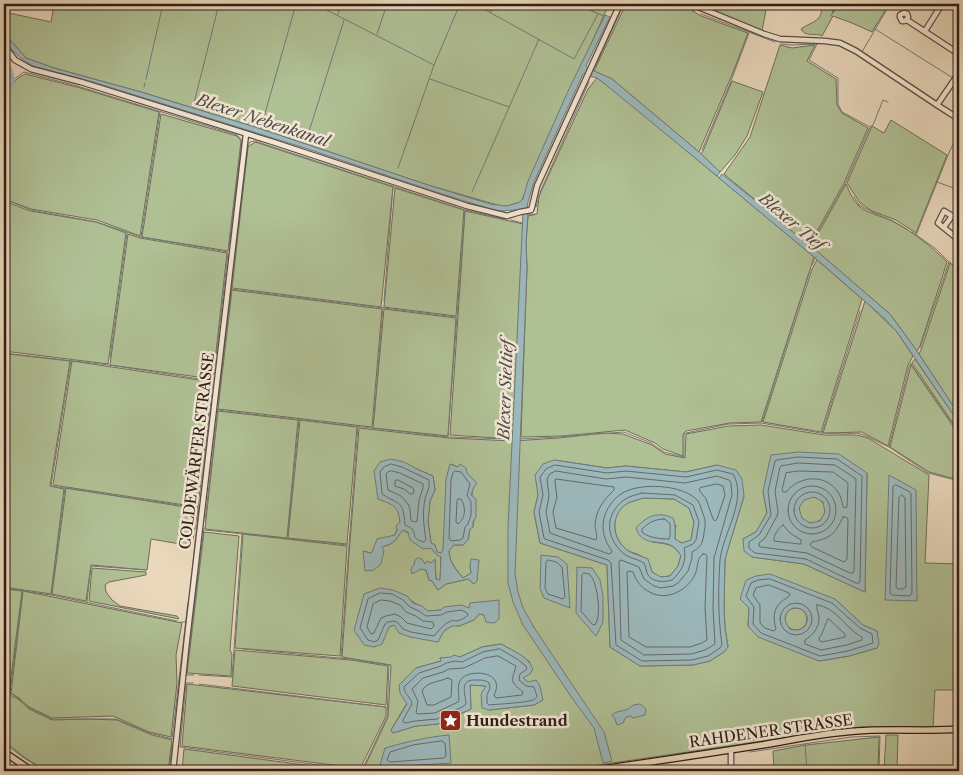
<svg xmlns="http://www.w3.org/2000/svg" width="963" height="775" font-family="'Libre Caslon Text',serif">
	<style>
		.green { fill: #b0c095; stroke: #706e56; fill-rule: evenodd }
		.water { fill: #9cb8bb; stroke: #717a79; fill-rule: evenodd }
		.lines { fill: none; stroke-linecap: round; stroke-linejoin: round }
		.shore { stroke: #666a68; stroke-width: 1 }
		.stream { stroke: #717a79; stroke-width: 1 }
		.canal { stroke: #9cb8bb; stroke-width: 4.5 }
		.minor-casing { stroke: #5e4c40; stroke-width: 7 }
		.major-casing { stroke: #301d16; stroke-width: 8 }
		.minor { stroke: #f1e6d3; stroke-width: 4.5 }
		.major { stroke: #e9d8bc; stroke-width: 5.5 }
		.labels { text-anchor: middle; stroke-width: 5; stroke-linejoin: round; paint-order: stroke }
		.street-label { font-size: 15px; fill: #301d16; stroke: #f1e6d3 }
		.poi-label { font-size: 15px; font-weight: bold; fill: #301d16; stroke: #f1e6d3; text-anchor: start }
		.water-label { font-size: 16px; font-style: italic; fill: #504c48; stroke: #f1e6d3 }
	</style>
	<rect width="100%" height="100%" fill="#e9d8bc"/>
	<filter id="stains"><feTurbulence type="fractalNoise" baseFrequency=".004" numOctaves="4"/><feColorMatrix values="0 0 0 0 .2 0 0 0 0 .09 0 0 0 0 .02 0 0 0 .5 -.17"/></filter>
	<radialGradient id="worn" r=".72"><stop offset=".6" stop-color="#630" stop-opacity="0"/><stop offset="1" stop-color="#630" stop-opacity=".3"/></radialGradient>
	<path class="green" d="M54 4H609L521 202 507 206H501L428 185 258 128 141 92 54 68 26 58 4 33V12L51 22Z
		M626 4H677L686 7 701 16 748 33 734 70 699 152 612 79 594 71Z
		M712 4H767L762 31 710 10Z
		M821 4H830L833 13 839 4H889L872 32 852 23 833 16 822 36 820 35C814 34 804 36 801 29 812 21 824 22 821 4Z
		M780 45 792 48 815 45 807 61 836 79 837 105 842 113 868 128 844 183 809 245 780 222 774 214 771 213 724 174 750 137Z
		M25 74 77 87 159 112 140 236 97 220 31 209 4 199C4 178 3 93 15 81 17 78 22 76 25 74Z
		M597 78 605 84 639 111 814 257 761 422 730 423 686 431 683 434V456L663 449 655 443 625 430 562 436 521 437 527 267 526 243 528 216 537 214 539 196 588 89Z
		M732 81 763 92 747 136 735 155 720 172 701 154 703 151Z
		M161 114 237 136 241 141 228 251 142 237Z
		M891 120 947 155 916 233 896 220 872 211 860 203 847 183 872 126 884 133Z
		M255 142 393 187 381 307 232 288 248 147Z
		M846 184C849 190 852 199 857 204 864 213 882 216 892 221 912 231 931 246 947 262L920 346 917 351 890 314 811 246Z
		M395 188 464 210 456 316 384 307Z
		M4 201 30 211 96 222 126 233 108 364 4 351Z
		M465 211 523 224 513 439 450 435Z
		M128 234 140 238 227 253 213 379 110 365Z
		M817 260 862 299 821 432 763 422 812 269Z
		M950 263 959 271V392L953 406 919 354 921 350Z
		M232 290 382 309 372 427 218 409Z
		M865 301 897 332 913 356 908 365 888 446 862 432 823 433Z
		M384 309 456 318 448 436 373 428Z
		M8 354 70 361 50 486 64 489 51 594 4 587V388Z
		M915 359 959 423V432L912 363Z
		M72 361 212 382 198 507 53 485Z
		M911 365 959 435V480L929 472 890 447Z
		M218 411 298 420 287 538 205 529Z
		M300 420 357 427 347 544 288 538Z
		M761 425 824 435H857L868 438 929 475 925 563 959 564V690H935L933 728 862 727 556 771H358L365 766 388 717 391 665 342 657 349 554 359 428 449 438 513 441 559 438 603 433 623 434 652 445 665 454 685 458 686 434 729 426ZM554 460 607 468 626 466 686 472 717 465 744 496 725 559 724 608 725 628 728 646 724 652 710 661 693 665 640 666 610 647 607 565 540 543 534 512 538 495ZM451 464 458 467 473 489C470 498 475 505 475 514 475 518 473 522 473 527L470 528 468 540 463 545H454L449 550C449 562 456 569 463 578L471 573 470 566 474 584 468 579 446 584 438 590 432 581 429 580 426 570 421 569 435 560 436 579 440 580 441 556 437 555 431 548 403 530C395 540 395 544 381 547L366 571 364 551 370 553 373 552 395 535 400 522 399 511 394 505 419 470 433 476 435 490 430 501 428 522 431 543 435 545 437 552 441 553 443 550ZM867 473 865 592 804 564 752 557 743 539 756 532 767 513 763 491ZM407 596C413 604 420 605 428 611L469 608 471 603 499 601 484 615 479 614 474 620 459 626 452 625 444 631 394 625 389 627ZM740 599H835L863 625 877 631V648L849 656 819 661 748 626 749 608ZM501 644 519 654 530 662 522 678 528 682 543 700 534 705 489 710 487 686 470 685 471 709 438 724 416 726 393 733 391 730 407 703 416 668 441 661 440 658 460 657 482 647Z
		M66 488 198 509 192 546 151 539 147 570 91 565 86 601 52 594Z
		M799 510a13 13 0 1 1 26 0a13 13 0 1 1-26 0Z
		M643 498 674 499 689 508 694 522 691 540 682 543 675 539V532L676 525 652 542C666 544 672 543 681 555L678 566 670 576 660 577 652 572C651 566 646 559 641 556 637 553 631 553 627 550 611 538 610 513 628 503 632 501 638 500 643 498Z
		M204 532 239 536 230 650 232 654 231 676 187 673Z
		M243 534 347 546 340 656 235 648Z
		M92 568 146 572V575L109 582 105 585 106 592 112 600 120 606 177 616 179 619 89 601Z
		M4 589 22 591 9 693 4 699Z
		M23 591 182 623 176 655 177 683 171 737 149 732 113 716 52 718 29 707 19 698 11 693Z
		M785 619a11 11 0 1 1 22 0a11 11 0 1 1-22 0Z
		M235 650 351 660 388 666 386 705 232 686Z
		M187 684 386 707V716L362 765 357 768 182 746Z
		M10 695 18 699 29 709 52 720 89 719 117 720 152 735 172 740 168 771H46L24 757 4 741C4 728 0 704 10 695Z
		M886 735H898L897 771H884Z
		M879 737 878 771H774L773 751 806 745Z
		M184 749 350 771H182Z"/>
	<path class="water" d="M605 15 610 17 586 66 589 69 586 74H583L534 182 528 202 527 209 500 211 490 209 433 191 308 149 93 82 33 66 22 59 13 51 4 38V33L26 58 54 68 141 92 258 128 428 185 490 204 507 206 520 202 523 199 528 181 569 89Z
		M592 70 612 79 699 152 720 172 717 176 605 84 597 78 589 76Z
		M722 174 771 213 774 214 781 219 780 222 811 246 890 314 917 351 959 415V423L897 332 884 318 814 257 719 178Z
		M523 213H528L526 243 527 267 515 574 518 592 523 608 535 629 604 732 612 761 603 763 594 728 572 698 523 625 513 602 508 583V527Z
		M798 452 839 454 867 473 865 592 804 564 752 557 744 551 743 539 756 532 767 513 763 491 771 455ZM814 497 823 502 825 512 820 521 810 523 802 518 799 508 804 500Z
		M391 459 404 462 419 470 433 476 435 490 430 501 428 522 431 543 435 545 437 552 441 553 443 549 446 479 450 464 458 467 460 464 466 468 467 473 477 483 473 489 471 495 476 499V517L473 522V527L470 529 468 540 463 545H454L449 551C449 562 456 570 463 578L471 573 470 566 471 559 479 560 477 581 474 584 468 579 446 584 438 590 432 581 429 580 426 570 421 569 412 574 411 568 414 565 415 560 418 558 422 559 425 564 427 561 431 563 435 559 436 579 440 580 441 557 437 555 431 548 423 549 410 540 408 532 403 530C394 541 396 543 382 547L384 551 381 564 374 570 365 571 363 551 370 553 372 552 377 539 395 535 397 530 396 526 400 522C398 505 393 505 378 499L374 471 380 462Z
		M554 460 607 468 626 466 686 472 717 465 736 470 742 479 744 496 725 559 724 608 725 628 728 647 724 652 710 661 693 665 640 666 610 647 607 565 540 543 534 512 538 495 535 475 543 464ZM643 498 674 499 689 508 694 522 691 540 682 543 675 539C675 531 676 525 673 518 657 511 647 516 636 528 642 549 665 537 676 549 677 549 680 555 681 556L678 566 670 576 661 577 652 572 648 559C642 556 632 554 627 550 611 538 610 514 628 503 632 501 638 500 643 498Z
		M889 475 916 490 917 601 885 600Z
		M541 555 558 557 567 564 570 608 544 598 540 589Z
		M577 567 592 568 600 580 603 596V622L596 636 576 613Z
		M770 574 835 599 863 625 877 631 879 643 877 648 849 656 819 661 758 637 748 626 749 608 740 599 746 580 756 576ZM793 608C814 606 811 636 790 629 783 621 783 613 793 608Z
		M380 588 393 590 407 596 413 603 422 606 428 611 441 610 444 607 462 605 469 608 470 603 499 600V619L494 623 486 622 484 615 479 614 474 620 459 626H452L444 631 438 642 410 637 399 633 394 625 389 627 382 644 374 647 364 645 354 630 364 594Z
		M501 644C513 651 528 656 533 669L530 674 523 678 528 682 536 680 540 686 543 700 534 705 489 710 482 708 481 694 486 686 470 685 471 709 438 724 416 726 393 733 391 730 407 704 400 693 399 685 416 668 441 661 440 658 451 657 454 655 460 657 482 647Z
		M640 704 646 709 645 715 633 718 631 716 626 717 623 723 617 725 615 719 612 715C620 708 625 714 633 705Z
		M449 735 451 763 386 767 380 765 385 748C406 742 427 737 449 735Z"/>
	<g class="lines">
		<path class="shore" d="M798 457 837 459 862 476 860 581 859 583H856L806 559 755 553 749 548V542L759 535 771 515 768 491 775 461 777 460Z
			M799 463 835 465 856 479 854 571 853 573H850L807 553 761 547 759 546V543L765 538 777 516 778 512 775 491 780 467 781 466Z
			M391 464 402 467 429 480C430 489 427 491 425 499 422 513 424 527 426 540L424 542C411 539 417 535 412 529 411 528 406 525 405 525 403 500 401 506 382 494L380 472 384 467Z
			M555 465 607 473 626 471 686 477 717 470 733 474C748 499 723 533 720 560 718 588 718 617 722 645L720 648 708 656 692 660 642 661 616 645 611 563 608 560 545 539 544 538 539 512 543 495 540 477 546 469Z
			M392 471 400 473 423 484V488L419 500 417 521 416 522 411 521 410 509 408 504 401 496 388 490 386 474 388 472Z
			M455 471 461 472 470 484 467 495 471 502V515L468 524 465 527 463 538 460 540 451 541 449 538 451 480 453 473Z
			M556 471 606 479 626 477 685 483 717 476 729 480 731 483 732 495 714 558 713 608 715 644 705 650 691 654 644 655 621 640 619 561 621 560 639 567 644 579 654 586 661 588 673 586 678 583 688 571 692 558V552C704 546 703 539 705 526 706 521 704 517 702 511 701 508 700 504 698 501 684 484 638 482 621 494 612 500 607 508 604 518 601 530 605 542 612 551L611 553 609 554 550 533 546 512 549 496 547 479 550 474Z
			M799 471 833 472 847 482 848 484 847 507 845 508 843 507C842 502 841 496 838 492 825 473 799 476 786 492H783L782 490 786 473Z
			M556 479 614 487V490C604 500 596 509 595 525 595 530 598 535 596 540L556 528 553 512 557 497 555 482Z
			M398 480 413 488 414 490 413 494H410L404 489 395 486V481Z
			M717 484 723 486 725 495 717 519 715 521 713 519 706 499 699 490 700 488Z
			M896 485 910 492 911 494 912 593 910 596 892 595 890 593 893 487Z
			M788 510a24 24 0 1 1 48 0a24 24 0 1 1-48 0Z
			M794 510a18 18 0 1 1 36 0a18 18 0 1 1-36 0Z
			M642 493 675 495 693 505 699 522 696 540 693 544 684 548C687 561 682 571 672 580 664 582 654 583 648 575 646 572 646 566 644 563 638 559 628 558 623 553 605 537 605 514 624 500 629 496 636 495 642 493Z
			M902 495 905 498 906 587 903 589H898L896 587 899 498Z
			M458 499H461C466 507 466 518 458 524L456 522 457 501Z
			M843 517H846L848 519 847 559 844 562 812 547 810 545 812 542C831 538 835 534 843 517Z
			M664 519C672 523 670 525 670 532 670 538 671 533 669 539 660 539 649 538 642 532V529C648 523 655 519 664 519Z
			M783 525 790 533 801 540V544H799L774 541C773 536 779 527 783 525Z
			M703 554H705L707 556 705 608 707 640 702 643 690 647H646L629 637 627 572 629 571 633 572C637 583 643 590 654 594 671 600 690 588 696 572 698 565 697 558 703 554Z
			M548 560 556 562 562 567 565 597 563 599 548 594 545 588 546 563Z
			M584 573 589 574C592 577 594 580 595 585 598 594 601 617 595 625L592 624 581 611 582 575Z
			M770 579 832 603 860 628 872 634 873 643 848 651 820 656 761 633 753 624 754 607 746 596 751 583 758 580Z
			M769 585 789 593 790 595C788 598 784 599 781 602 773 609 773 619 776 629L774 631 765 628 760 623V605L753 595 756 588Z
			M380 593 392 594 403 600 410 607 419 611 426 616 441 615 447 612 461 610 467 613 468 615C465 618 461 620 457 621 452 621 454 619 449 622 442 625 439 631 434 636L411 632 403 629 398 623 395 621 388 622 385 624 378 640 374 642 368 640 360 628 368 599Z
			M381 600 390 601 400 605 406 612 416 616 423 621 433 622 434 626 431 629 407 623 401 617 395 614 386 616 381 618 374 633 371 634 367 627 373 604Z
			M780 619a16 16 0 1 1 32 0a16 16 0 1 1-32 0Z
			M817 605C836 607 845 628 862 637V640L847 645 821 650 805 644V640C813 635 820 627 819 616 818 612 816 609 817 605Z
			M828 619 830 620 845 634V637L822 642 820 641 819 638C824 632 825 623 828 619Z
			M500 649 517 659 526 666 527 669 520 674 519 680 526 686 534 687 537 696C537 697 536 698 535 699 529 703 497 704 489 705L487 703V695L490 688 489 683C485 680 482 680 477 680 459 679 465 691 466 704L464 706 437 719 415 721 406 723 403 722V720L412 704C411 697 404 694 404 687L419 673 441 666 446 663 455 661 462 662 483 652Z
			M498 656 516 666C512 681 509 681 523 692L522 695 496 698 494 695C507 670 466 668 460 681 457 686 459 694 459 700L458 702 435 713 418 714 416 713 418 701 412 689 423 678 443 672 449 669 464 668 485 658Z
			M448 678 452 680 451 697 434 705H427L422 691C426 682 439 682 448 678Z
			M442 741 445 743 446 756 444 758 390 762 387 760 390 752 413 745Z"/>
		<path class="stream" d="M315 4 434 65
			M476 4 491 13 574 59 598 14
			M575 4 604 16
			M593 4 608 10
			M680 4 695 11
			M491 12 495 4
			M338 14 341 4
			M701 14 775 42
			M831 16 837 4
			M875 29 953 78
			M377 34 387 4
			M781 44 792 45 817 44 809 60 838 78V104L842 112 870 127 846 182 812 242
			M862 52 890 4
			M595 67 624 4
			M146 79 163 4
			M430 79 509 107
			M13 80 24 72 77 86 237 135 240 138 242 141 229 246
			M144 87 145 83
			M194 103 219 4
			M262 124 296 4
			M871 126 873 125 883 100 888 102
			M307 138 344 20
			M702 150 731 81 749 33
			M398 168 434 65 460 4
			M937 182 959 190
			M472 192 539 39
			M854 197 859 205 872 212 893 221 908 230
			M4 199 31 210 97 222 141 237 228 252
			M536 207 541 190 589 82
			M528 215 535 214
			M511 220 522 223
			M912 232 936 249 949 262 959 270
			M916 235 948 155 959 131
			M141 237 160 112
			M812 265 816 257
			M232 281 248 146 250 142 255 141 465 210 504 219
			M231 289 456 317
			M384 301 393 187
			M920 348 949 262
			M4 353 109 365 213 381
			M110 358 127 233
			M71 360 51 486 199 508
			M911 364 959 433
			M214 374 228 253
			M4 381 7 354
			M218 403 232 284
			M955 408 959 397
			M217 410 448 437 509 439
			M374 419 383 307
			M762 422 810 270
			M822 433 860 311
			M448 436 465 210
			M520 439 557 437 624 432 651 443 664 452 684 457V434L686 433 729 424 761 423 821 433 843 434 857 433 864 435 889 447 928 473 959 481
			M889 447 909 367 911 363
			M200 501 213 380
			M205 521 218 409
			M205 530 348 545
			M288 532 299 420
			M56 557 65 488
			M4 588 51 595 177 621
			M51 595 56 561
			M189 599 199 507
			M87 602 91 566 146 570
			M181 622H186
			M341 658 349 545 358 427
			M194 675H186L204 528
			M199 675 232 677 242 533
			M193 683H186L180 747 358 770 365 764 387 717 389 665 350 659 243 649
			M199 684 386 707
			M10 693 18 698 29 708 52 719H116L150 733 172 739 188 602
			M4 705 5 699 10 693 22 596
			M4 743 24 758 45 771
			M805 744 807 771
			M750 752 851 737 880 736 879 771
			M169 771 172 745
			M569 771 587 769"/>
		<path class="canal" d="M4 58 10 70 13 80 5 105 4 127"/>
		<defs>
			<path id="minor" d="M691 4 764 34 780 39 825 41 840 43 856 51 937 105 959 119
				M907 20 908 17 907 14 904 13 900 15V17L902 21H904L907 20 959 54
				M925 31 942 4
				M4 46 15 60 31 69 81 82 273 142 467 206 507 216 520 212 531 210 532 207 537 186 620 4
				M937 105 959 73
				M944 227 952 216 944 211 938 223 959 240
				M731 750V771
				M173 771 187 639 246 134"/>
			<path id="major" d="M4 752 32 771
				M587 771C646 763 704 754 762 745 793 740 824 733 856 731 890 728 925 732 959 729"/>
		</defs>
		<use href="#minor" class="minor-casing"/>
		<use href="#major" class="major-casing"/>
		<use href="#minor" class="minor"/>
		<use href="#major" class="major"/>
	</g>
	<defs>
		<symbol id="sight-square" viewBox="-11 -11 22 22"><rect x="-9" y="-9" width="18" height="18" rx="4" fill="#8f2418" stroke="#f1e6d3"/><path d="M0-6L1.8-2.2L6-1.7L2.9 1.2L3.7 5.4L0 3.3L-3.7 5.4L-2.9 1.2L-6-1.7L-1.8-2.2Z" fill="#fff"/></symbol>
	</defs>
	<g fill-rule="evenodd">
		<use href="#sight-square" x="438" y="708" width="25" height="25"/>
	</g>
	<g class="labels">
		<g class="street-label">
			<text transform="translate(197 451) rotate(-83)" y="5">COLDEWÄRFER STRASSE</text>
			<text transform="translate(771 731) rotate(-8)" y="5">RAHDENER STRASSE</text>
		</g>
		<g class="poi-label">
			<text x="466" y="726">Hundestrand</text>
		</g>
		<g class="water-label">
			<text transform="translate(263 120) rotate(18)" y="6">Blexer Nebenkanal</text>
			<text transform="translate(792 221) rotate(40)" y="6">Blexer Tief</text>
			<text transform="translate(505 390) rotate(-88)" y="6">Blexer Sieltief</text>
		</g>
	</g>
	<rect width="963" height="775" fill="none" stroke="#e9d8bc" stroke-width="20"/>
	<rect x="5" y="5" width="953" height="765" fill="none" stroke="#301d16" stroke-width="2.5"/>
	<rect x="10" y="10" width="943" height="755" fill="none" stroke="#301d16"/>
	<rect width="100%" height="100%" filter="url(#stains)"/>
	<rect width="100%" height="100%" fill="url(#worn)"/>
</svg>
